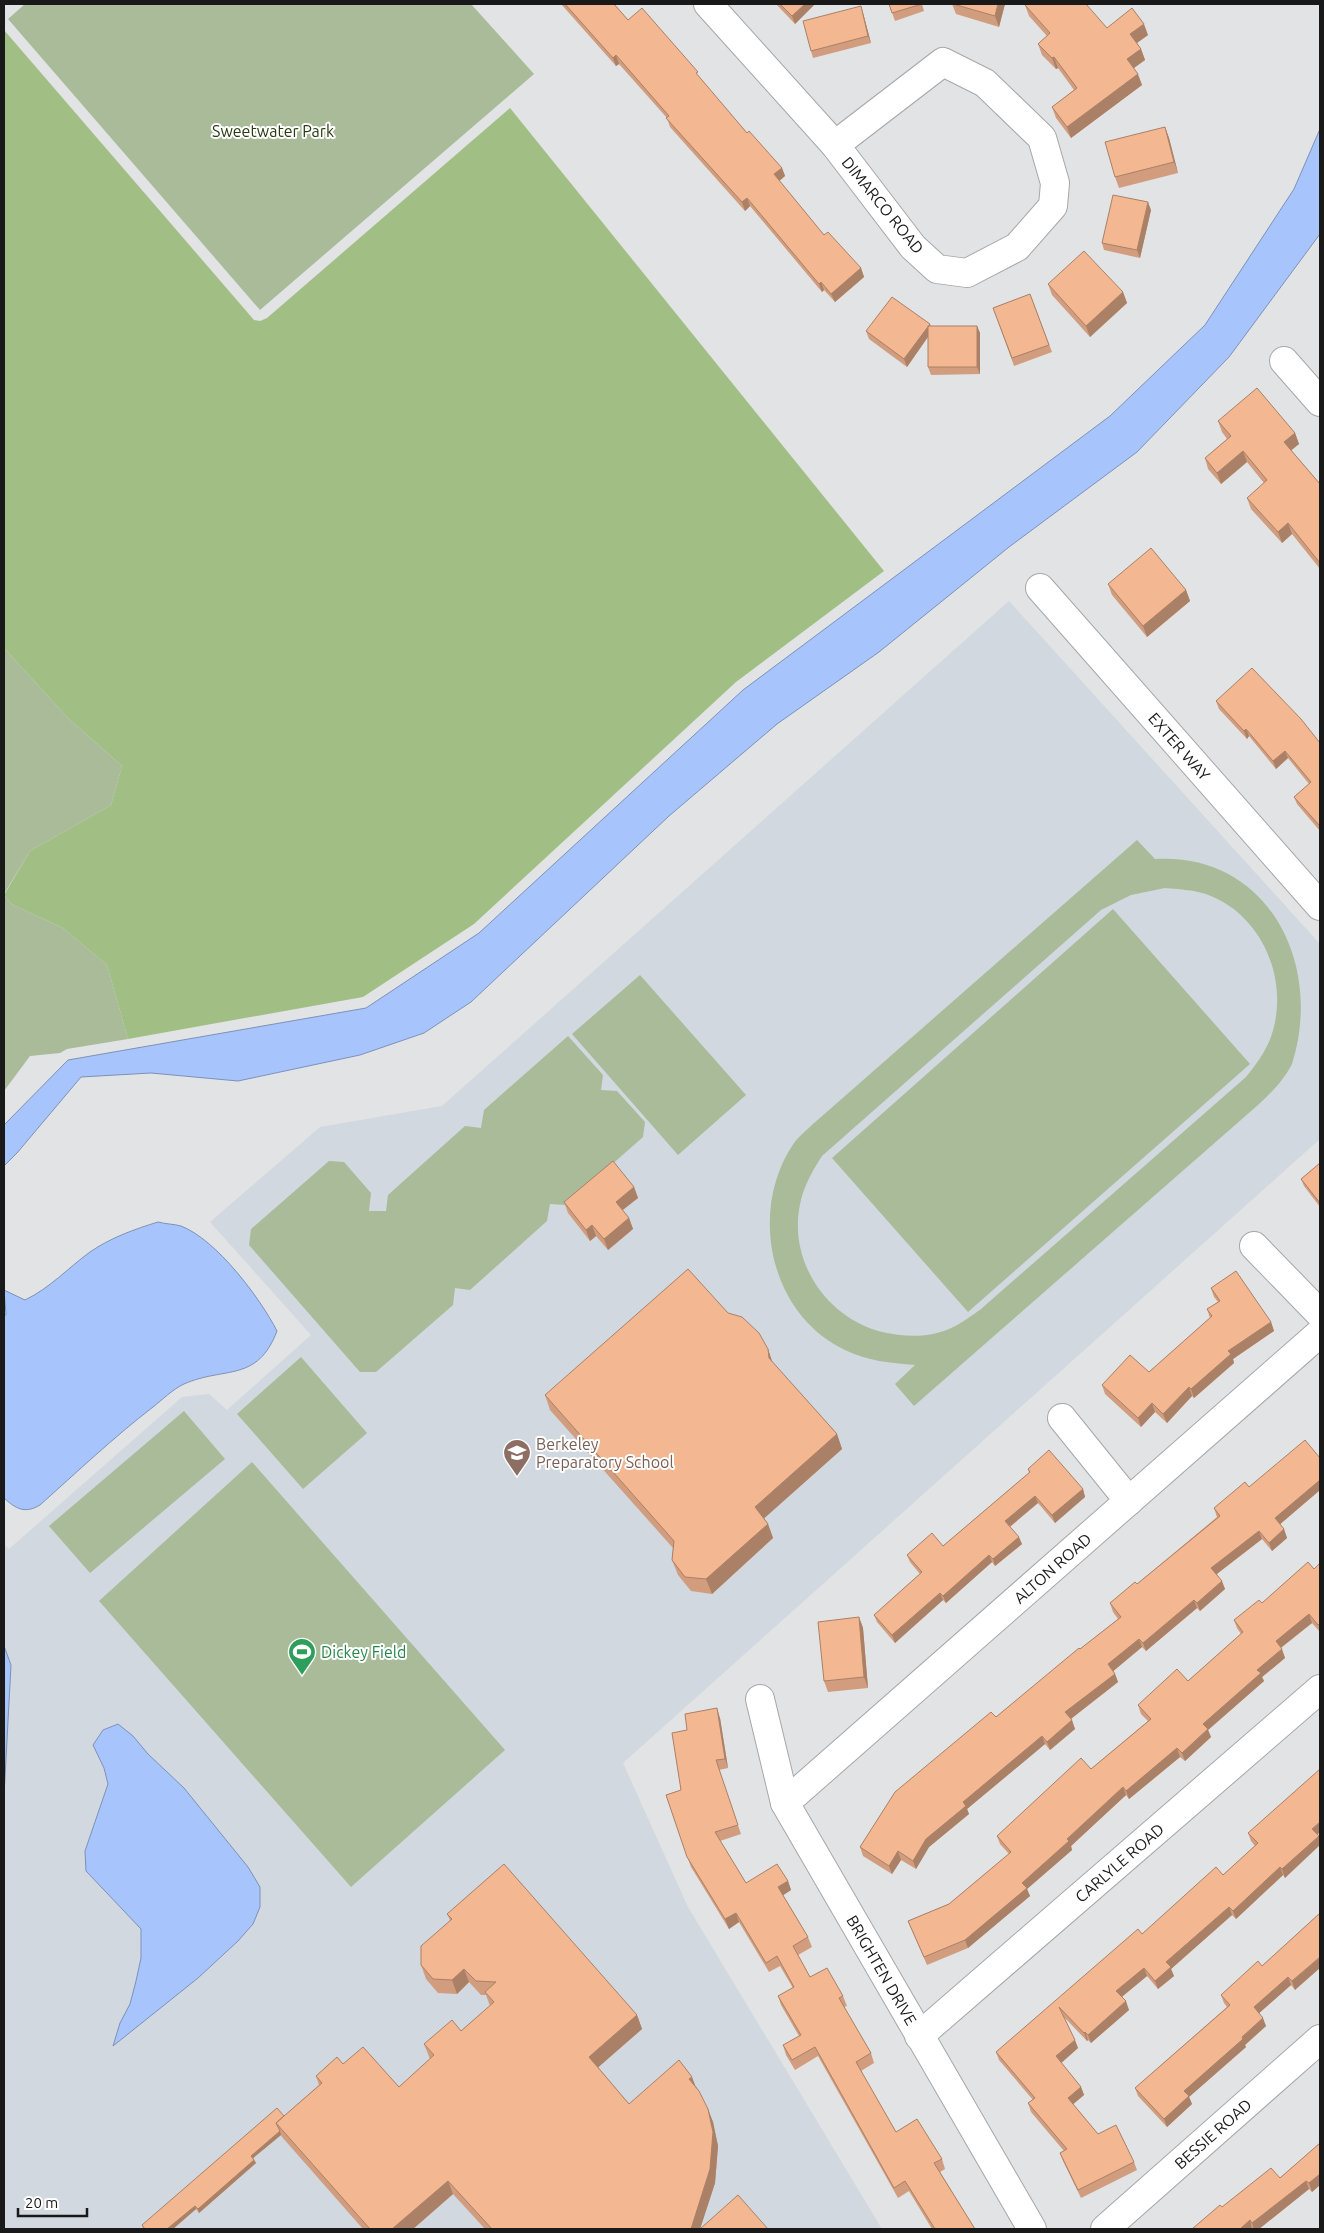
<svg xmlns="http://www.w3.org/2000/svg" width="1324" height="2233" font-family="Ubuntu,sans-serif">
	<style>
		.built { fill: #d1d8df }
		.green { fill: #a9bb99; fill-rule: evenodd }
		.forest { fill: #a1bf85 }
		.water { fill: #a7c4fc; stroke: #7c91b8 }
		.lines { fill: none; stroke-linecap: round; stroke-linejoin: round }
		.minor-casing { stroke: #a6a7a9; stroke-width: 30 }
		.minor { stroke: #fff; stroke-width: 28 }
		.wall { fill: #d19d7e }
		.shaded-wall { fill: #aa8066 }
		.building { fill: #f3b792; stroke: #aa8066 }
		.labels { text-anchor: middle; stroke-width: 4; stroke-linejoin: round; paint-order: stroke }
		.park-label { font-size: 16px; fill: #273a10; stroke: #fff }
		.street-label { font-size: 16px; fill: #19191a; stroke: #fff }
		.education-label { font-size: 16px; fill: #785e54; stroke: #fff; text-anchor: start }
		.leisure-label { font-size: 16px; fill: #27864d; stroke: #fff; text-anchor: start }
	</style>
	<rect width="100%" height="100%" fill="#e2e3e5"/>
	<path class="built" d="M1009 601 1320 944V1139L623 1763 688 1907 882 2229H4V1544L9 1549 182 1397 209 1394 227 1410 311 1335 210 1222 320 1127 442 1106Z"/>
	<path class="green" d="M25 4H471L534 74 260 310 8 19Z
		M4 648 68 718 122 766 111 805 30 851 4 894Z
		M1137 840 1155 859C1267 852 1324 963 1292 1064 1284 1080 1271 1093 1258 1105L914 1406 895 1384 915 1365C890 1363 868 1361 845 1350 769 1314 748 1210 794 1143 799 1136 807 1130 813 1124ZM1165 888C1178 889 1193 890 1206 894 1265 915 1292 986 1269 1042 1263 1055 1255 1066 1246 1077L981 1309C971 1316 961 1324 949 1329 928 1338 904 1337 882 1332 826 1318 786 1259 801 1200 805 1184 813 1170 822 1156L1101 910 1131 895Z
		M4 895 13 905 63 928 107 965 128 1039 67 1049 60 1053 30 1056 4 1091Z
		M1113 909 1250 1064 968 1312 832 1158Z
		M640 975 746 1095 678 1155 572 1034Z
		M568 1036 603 1075 601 1090 617 1091 645 1122 643 1137 566 1205 550 1204 547 1221 470 1290 455 1288 453 1305 376 1372H360L249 1245 251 1229 329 1161 344 1162 371 1193 369 1211H386L388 1195 465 1126 481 1128 484 1110Z
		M301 1357 367 1433 303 1489 237 1414Z
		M184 1411 225 1459 90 1573 49 1526Z
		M252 1462 505 1750 351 1887 99 1601Z"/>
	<path class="forest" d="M4 30 254 320 260 321 267 318 510 108 884 571 736 682 474 924 363 997 128 1039 107 965 63 928 13 905 4 895 30 851 111 805 122 766 68 718 4 648Z"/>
	<path class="water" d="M1320 129V234L1229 357 1137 452 1009 547 879 652 777 724 669 816 471 1002 424 1033 360 1055 238 1081 151 1073 81 1077 17 1153 4 1166V1125L68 1060 366 1008 479 933 743 690 1110 416 1205 325 1294 189Z
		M158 1222C165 1224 174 1224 181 1226 217 1240 260 1298 277 1331 257 1383 225 1366 184 1384 173 1389 162 1400 153 1407 114 1437 77 1472 40 1505 25 1514 16 1509 4 1498V1317L6 1314 4 1290 25 1300C50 1288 68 1268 90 1252 110 1238 135 1229 158 1222Z
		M4 1646 11 1665 4 1796Z
		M118 1724 133 1736 148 1754 184 1788 248 1867 260 1887V1907L253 1924 238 1941 198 1978 113 2046 120 2023 130 2004 136 1981 141 1958V1929L86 1871 85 1851 108 1784 104 1768 93 1745 103 1730Z"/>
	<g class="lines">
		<defs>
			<g id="minor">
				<path d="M708 4 835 145"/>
				<path d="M943 62 985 83 1042 138 1055 183 1053 206 1017 247 967 273 937 269 913 247 835 145Z"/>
				<path d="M1284 361 1320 402"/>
				<path id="s1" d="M1040 588 1320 906"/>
				<path d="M1254 1246 1320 1314"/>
				<path d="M1062 1418 1129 1501"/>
				<path id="s2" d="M760 1699 785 1803 1032 2229"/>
				<path id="s3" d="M785 1803 1320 1333"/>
				<path id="s4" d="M919 2036 1320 1689"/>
				<path id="s5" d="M1105 2229 1320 2039"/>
			</g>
		</defs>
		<use href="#minor" class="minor-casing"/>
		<use href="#minor" class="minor"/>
	</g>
	<path class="wall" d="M561 4H614L628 20 700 78 747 133 782 168 785 176 779 181 824 235 861 268 864 277 835 302 824 290 822 292 750 206 745 211 670 127 667 118 619 64 616 66Z
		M776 4H815L795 24Z
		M889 4H922L924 11 895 21Z
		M952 4H1005L999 27 956 14Z
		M1025 5 1107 28 1148 35 1137 43 1141 49 1145 60 1134 68 1142 85 1071 138 1056 118 1052 107 1074 90 1058 68 1056 69 1042 55 1038 44 1047 36 1029 16Z
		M863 13 871 43 813 58 811 51Z
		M1165 127 1169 138 1178 173 1119 188 1115 177Z
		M1151 210 1140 258 1104 250 1102 243Z
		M1048 284 1123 292 1127 303 1090 337 1052 295Z
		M1030 294 1052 352 1014 366 993 308Z
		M930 326H977L980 333V374L931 375 928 367V337L907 367 869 339 866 331Z
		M1218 421 1295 433 1299 444 1291 450 1320 484V569L1292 534 1282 543 1251 509 1247 498 1264 483 1247 462 1221 484 1208 469 1205 458 1227 439 1222 432Z
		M1108 584 1186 590 1190 601 1147 637 1112 595Z
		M1216 701 1320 743V831L1297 804 1294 797 1309 784 1288 758 1276 769 1249 736 1247 739 1219 709Z
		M1320 1163V1207L1304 1186 1301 1179Z
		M634 1187 638 1198 622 1210 629 1218 633 1229 608 1250 596 1236 590 1241 568 1213 564 1202Z
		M1211 1288 1271 1322 1274 1331 1233 1359 1234 1363 1194 1398 1192 1396 1167 1423 1155 1412 1141 1427 1105 1394 1102 1385 1149 1372 1210 1318 1207 1309 1218 1302 1214 1297Z
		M728 1313 768 1349 772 1362 837 1434 842 1449 764 1518 768 1524 773 1538 712 1594 691 1591 678 1575 672 1560 673 1548 550 1410 545 1395Z
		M1320 1458V1490L1280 1524 1284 1529 1287 1538 1272 1551 1262 1539 1217 1574 1225 1589 1200 1611 1197 1608 1146 1651 1142 1647 1113 1671 1115 1674 1118 1682 1071 1719 1075 1729 1050 1750 1045 1744 967 1809 969 1814 929 1847 916 1869 901 1860 892 1874 863 1856 860 1847 996 1717 1118 1619 1113 1612 1110 1603 1137 1584 1217 1517 1214 1508 1249 1487Z
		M1028 1469 1083 1489 1085 1497 1055 1523 1038 1503 1010 1527 1022 1544 995 1566 992 1562 946 1603 943 1600 895 1643 877 1622 874 1615 920 1574 910 1562 907 1555 943 1546 1029 1473Z
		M1320 1563V1632L1312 1623 1281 1648 1285 1658 1262 1677 1264 1681 1208 1730 1211 1737 1185 1761 1180 1757 1129 1799 1126 1795 1071 1846 1072 1850 1027 1889 1030 1896 968 1948 927 1965 908 1921 949 1904 1009 1854 1000 1844 997 1836 1091 1769 1148 1721 1141 1714 1138 1705 1188 1681 1241 1634 1237 1628 1234 1620 1262 1603 1314 1569Z
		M859 1617 863 1628 868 1688 828 1692 824 1681Z
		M720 1718 728 1768 719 1770 741 1834 720 1841 746 1883 788 1881 791 1890 783 1895 808 1937 812 1947 798 1955 810 1977 843 1996 847 2006 844 2007 871 2053 874 2063 861 2071 896 2132 942 2159 945 2169 940 2172 975 2229H932L909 2191 898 2198 818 2056 795 2070 786 2055 783 2045 799 2036 781 2005 778 1996 793 1988 780 1966 769 1972 739 1922 729 1929 691 1867 666 1795 681 1790 687 1730Z
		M1248 1833 1318 1835 1285 1878 1283 1875 1236 1919 1232 1915 1171 1969 1174 1976 1158 1989 1147 1976 1122 1997 1129 2010 1091 2043 1088 2040 1087 2041 1064 2017 1078 2048 1061 2063 1081 2087 1084 2095 1073 2104 1098 2134 1134 2162 1137 2170 1081 2198 1063 2161 1060 2153 1064 2151 1031 2112 1028 2103 1033 2100 999 2060 996 2052 1142 1934 1223 1875 1255 1846 1251 1841Z
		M1320 1913 1295 1990 1291 1985 1259 2013 1266 2026 1245 2045 1246 2047 1189 2097 1192 2104 1167 2127 1138 2096 1135 2088 1227 2007 1224 2003 1221 1995 1262 1966Z
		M447 1914 637 2015 642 2029 598 2067 629 2104 696 2086 713 2122 718 2146 715 2183 700 2229H485L453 2194 413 2229H363L282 2137 281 2135 253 2158 256 2163 199 2213 196 2209 173 2229H143L142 2225 284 2116 319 2085 316 2076 343 2064 399 2087 430 2059 424 2044 461 2031 490 2006 486 1995H481L469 1982 457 1994 438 1993 426 1979 421 1965 450 1920Z
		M1320 2143V2185L1312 2192 1309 2189 1259 2229H1192L1222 2207 1280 2178Z"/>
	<path class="shaded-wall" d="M805 4H815L795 24 792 16Z
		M998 4H1005L999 27 995 16Z
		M861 6 863 13 871 43 868 36Z
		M1144 24 1148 35 1134 45 1130 34Z
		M1141 49 1145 60 1131 70 1127 59Z
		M616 55 619 64 616 66 613 58Z
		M1054 57 1058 68 1056 69 1052 58Z
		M1138 74 1142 85 1071 138 1067 127Z
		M1165 127 1169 138 1178 173 1174 162Z
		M782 168 785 176 777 183 774 174Z
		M747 198 750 206 745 211 742 202Z
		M1148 202 1151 210 1140 258 1137 250Z
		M861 268 864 277 835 302 831 294Z
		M821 282 824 290 822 292 819 284Z
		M1123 292 1127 303 1090 337 1086 326Z
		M930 324 932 331 907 367 904 359Z
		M977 326 980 333V374L977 367Z
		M1295 433 1299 444 1288 453 1284 442Z
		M1243 451 1247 462 1221 484 1217 473Z
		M1288 523 1292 534 1282 543 1278 532Z
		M1186 590 1190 601 1147 637 1143 626Z
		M1246 729 1249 736 1247 739 1244 731Z
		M1285 751 1288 758 1276 769 1273 761Z
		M634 1187 638 1198 619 1213 616 1202Z
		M629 1218 633 1229 608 1250 604 1239Z
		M592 1225 596 1236 590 1241 586 1230Z
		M1271 1322 1274 1331 1233 1359 1234 1363 1194 1398 1191 1389 1228 1351Z
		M768 1349 773 1364 769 1358Z
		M1189 1387 1192 1396 1167 1423 1163 1414Z
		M1152 1403 1155 1412 1141 1427 1138 1418Z
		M837 1434 842 1449 760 1522 755 1507Z
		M1320 1480V1490L1278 1526 1275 1518Z
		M1083 1489 1085 1497 1055 1523 1052 1515Z
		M1035 1496 1038 1503 1008 1528 1005 1521Z
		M768 1524 773 1538 712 1594 706 1579Z
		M1284 1529 1287 1538 1272 1551 1269 1543Z
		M1259 1531 1262 1539 1214 1576 1211 1568Z
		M1019 1537 1022 1544 995 1566 993 1559Z
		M989 1555 992 1562 946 1603 943 1596Z
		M1222 1581 1225 1589 1200 1611 1197 1603Z
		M940 1593 943 1600 895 1643 892 1635Z
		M1194 1600 1197 1608 1146 1651 1143 1643Z
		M1309 1614 1312 1623 1279 1649 1276 1641Z
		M859 1617 863 1628 868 1688 864 1677Z
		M1139 1639 1142 1647 1111 1673 1108 1664Z
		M1282 1649 1285 1658 1262 1677 1264 1681 1208 1730 1211 1737 1185 1761 1182 1753 1203 1724 1257 1670Z
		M1115 1674 1118 1682 1068 1721 1065 1712Z
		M717 1708 720 1718 728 1768 725 1759Z
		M1072 1720 1075 1729 1050 1750 1047 1742Z
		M1042 1736 1045 1744 967 1809 969 1814 929 1847 916 1869 913 1861 926 1839 963 1802Z
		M1177 1748 1180 1757 1129 1799 1126 1791Z
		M1123 1787 1126 1795 1071 1846 1072 1850 1027 1889 1030 1896 968 1948 965 1940 1067 1839Z
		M1320 1822V1832L1315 1837 1312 1829Z
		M1319 1836 1320 1840V1845L1285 1878 1282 1869Z
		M898 1851 901 1860 892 1874 889 1866Z
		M1280 1867 1283 1875 1236 1919 1233 1911Z
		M788 1881 791 1890 782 1896 778 1887Z
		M1229 1907 1232 1915 1171 1969 1174 1976 1158 1989 1155 1981 1166 1962Z
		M736 1913 739 1922 729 1929 725 1919Z
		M1320 1957V1968L1295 1990 1292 1981Z
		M1144 1968 1147 1976 1119 1999 1116 1991Z
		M464 1969 469 1982 457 1994 452 1980Z
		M1288 1977 1291 1985 1257 2015 1254 2007Z
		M1126 2001 1129 2010 1091 2043 1088 2035Z
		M637 2015 642 2029 594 2071 589 2057Z
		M1263 2018 1266 2026 1245 2045 1246 2047 1189 2097 1192 2104 1167 2127 1164 2119 1184 2091Z
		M1085 2032 1088 2040 1087 2041 1084 2033Z
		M1075 2040 1078 2048 1059 2065 1056 2056Z
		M692 2077 697 2090 689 2079Z
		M1081 2087 1084 2095 1071 2106 1068 2098Z
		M708 2109 713 2122 718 2146 715 2183 700 2229H691Z
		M280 2131 281 2135 252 2159 251 2156Z
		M254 2160 256 2163 199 2213 198 2209Z
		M1320 2174V2185L1312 2192 1309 2183Z
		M448 2181 453 2194 413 2229H392Z
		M1306 2181 1309 2189 1259 2229H1254L1252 2223Z
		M195 2206 196 2209 173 2229H167Z
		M1250 2220 1252 2229H1240Z"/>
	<path class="building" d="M565 4H614L628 20 642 8 698 72 696 73 747 133 749 131 782 168 774 174 824 235 828 232 861 268 831 294 821 282 819 284 747 198 742 202 666 118 669 116 616 55 613 58Z
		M780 4H805L792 16Z
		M889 4H922L892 13Z
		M953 4H998L995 16Z
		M1026 4H1086L1107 28 1132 8 1144 24 1130 34 1141 49 1127 59 1138 74 1067 127 1052 107 1077 88 1054 57 1052 58 1038 44 1050 33 1025 5Z
		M861 6 868 36 811 51 803 21Z
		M1165 127 1174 162 1115 177 1105 142Z
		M1113 195 1148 202 1137 250 1102 243Z
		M1084 251 1123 292 1086 326 1048 284Z
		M1030 294 1049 345 1012 358 993 308Z
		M892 297 930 324 904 359 866 331Z
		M928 326H977V367H928Z
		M1257 388 1295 433 1284 442 1320 484V563L1288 523 1278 532 1247 498 1267 480 1243 451 1217 473 1205 458 1231 436 1218 421Z
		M1151 548 1186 590 1143 626 1108 584Z
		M1252 668 1301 719 1320 743V825H1319L1294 797 1311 782 1285 751 1273 761 1246 729 1244 731 1216 701Z
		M613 1161 634 1187 616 1202 629 1218 604 1239 592 1225 586 1230 564 1202Z
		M1320 1163V1203L1301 1179Z
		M688 1269 728 1313 742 1317 759 1333 768 1349 769 1358 837 1434 755 1507 768 1524 706 1579 685 1577 672 1560 674 1541 545 1395Z
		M1236 1271 1271 1322 1228 1351 1231 1354 1191 1389 1189 1387 1163 1414 1152 1403 1138 1418 1102 1385 1130 1355 1149 1372 1212 1316 1207 1309 1220 1301 1211 1288Z
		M1305 1440 1320 1458V1480L1275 1518 1284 1529 1269 1543 1259 1531 1211 1568 1222 1581 1197 1603 1194 1600 1143 1643 1139 1639 1108 1664 1115 1674 1065 1712 1072 1720 1047 1742 1042 1736 963 1802 966 1806 926 1839 913 1861 898 1851 889 1866 860 1847 895 1792 991 1712 996 1717 1079 1648 1080 1649 1121 1617 1110 1603 1135 1582 1137 1584 1220 1516 1214 1508 1245 1482 1249 1487Z
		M1049 1450 1083 1489 1052 1515 1035 1496 1005 1521 1019 1537 993 1559 989 1555 943 1596 940 1593 892 1635 874 1615 922 1572 907 1555 932 1533 943 1546 1030 1472 1028 1469Z
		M1308 1562 1314 1569 1320 1563V1624L1318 1625 1309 1614 1276 1641 1282 1649 1257 1670 1261 1673 1203 1724 1208 1729 1182 1753 1177 1748 1126 1791 1123 1787 1067 1839 1069 1841 1022 1883 1027 1888 965 1940 924 1957 908 1921 949 1904 1011 1852 997 1836 1081 1758 1091 1769 1151 1719 1138 1705 1177 1669 1188 1681 1243 1632 1234 1620 1259 1600 1262 1603Z
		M859 1617 864 1677 824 1681 818 1622Z
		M717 1708 725 1759 716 1760 738 1825 715 1832 746 1883 777 1864 788 1881 778 1887 808 1937 793 1946 810 1977 827 1968 843 1996 839 1998 871 2053 856 2062 896 2132 917 2119 942 2159 934 2163 975 2229H935L905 2181 894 2188 815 2047 792 2060 783 2045 801 2035 778 1996 794 1987 777 1956 766 1963 736 1913 725 1919 687 1857 666 1795 681 1790 672 1733 687 1730 685 1714Z
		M1320 1769V1822L1312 1829 1319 1836 1282 1869 1280 1867 1233 1911 1229 1907 1166 1962 1171 1967 1155 1981 1144 1968 1116 1991 1126 2001 1088 2035 1085 2032 1084 2033 1059 2007 1075 2040 1056 2056 1081 2087 1068 2098 1098 2134 1116 2125 1134 2162 1078 2190 1060 2153 1067 2149 1028 2103 1035 2098 996 2052 1138 1929 1142 1934 1216 1867 1223 1875 1258 1843 1248 1833Z
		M504 1864 637 2015 589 2057 629 2104 679 2060 692 2077 689 2079 699 2091 708 2109 713 2132 710 2169 691 2229H492L448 2181 392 2229H370L276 2123 322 2083 316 2076 337 2057 343 2064 363 2047 399 2087 434 2055 424 2044 452 2020 461 2031 494 2002 485 1992 496 1982 476 1981 464 1969 452 1980 433 1979 421 1965V1946L452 1919 447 1914Z
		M1320 1913V1957L1292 1981 1288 1977 1254 2007 1263 2018 1242 2037 1243 2039 1184 2091 1189 2096 1164 2119 1135 2088 1230 2005 1221 1995 1258 1961 1262 1966Z
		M277 2108 284 2116 276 2123 280 2131 251 2156 254 2160 198 2209 195 2206 167 2229H145L142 2225Z
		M1320 2143V2174L1309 2183 1306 2181 1252 2223 1250 2220 1240 2229H1192L1220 2205 1222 2207 1271 2168 1280 2178Z
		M738 2195 768 2229H700Z"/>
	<defs>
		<symbol id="school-pin" viewBox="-11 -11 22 30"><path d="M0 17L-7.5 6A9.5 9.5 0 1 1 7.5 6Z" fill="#8d6e63" stroke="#fff"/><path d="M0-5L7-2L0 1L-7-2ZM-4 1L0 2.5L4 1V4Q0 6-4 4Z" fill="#fff"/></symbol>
		<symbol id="stadium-pin" viewBox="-11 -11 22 30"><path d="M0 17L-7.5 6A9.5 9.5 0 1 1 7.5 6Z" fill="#2e9e5b" stroke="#fff"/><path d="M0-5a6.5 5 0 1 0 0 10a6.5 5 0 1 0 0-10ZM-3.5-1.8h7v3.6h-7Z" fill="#fff"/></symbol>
	</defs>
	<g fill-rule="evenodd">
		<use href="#school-pin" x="501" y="1437" width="32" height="43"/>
		<use href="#stadium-pin" x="286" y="1636" width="32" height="43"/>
	</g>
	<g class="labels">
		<g class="park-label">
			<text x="273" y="137">Sweetwater Park</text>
		</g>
		<g class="street-label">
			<text transform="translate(883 205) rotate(51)" y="6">DIMARCO ROAD</text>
			<text dy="6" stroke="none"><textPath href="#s1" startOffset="211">EXTER WAY</textPath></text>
			<text dy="6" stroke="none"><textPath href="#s3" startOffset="356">ALTON ROAD</textPath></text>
			<text dy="6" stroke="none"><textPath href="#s4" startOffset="265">CARLYLE ROAD</textPath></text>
			<text dy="6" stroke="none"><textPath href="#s2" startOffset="300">BRIGHTEN DRIVE</textPath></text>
			<text dy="6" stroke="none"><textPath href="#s5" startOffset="144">BESSIE ROAD</textPath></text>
		</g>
		<g class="education-label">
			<text x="536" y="1450">Berkeley<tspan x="536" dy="18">Preparatory School</tspan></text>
		</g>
		<g class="leisure-label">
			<text x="321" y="1658">Dickey Field</text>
		</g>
	</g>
	<rect width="1324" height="2233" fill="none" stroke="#19191a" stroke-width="10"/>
	<path d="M18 2208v8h69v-8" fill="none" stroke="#19191a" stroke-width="2.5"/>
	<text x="25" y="2208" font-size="15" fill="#19191a" stroke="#ffffff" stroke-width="4" paint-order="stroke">20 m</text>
</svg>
